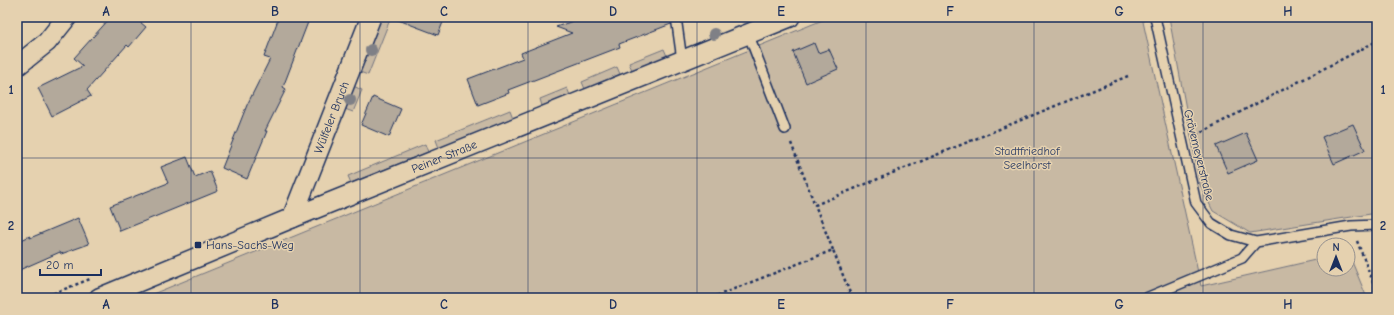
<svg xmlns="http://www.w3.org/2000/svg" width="1394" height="315" font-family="'Comic Neue',sans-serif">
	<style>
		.green { fill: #c8b9a3; stroke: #727480 }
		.building { fill: #b3a99b; stroke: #1b2f5e }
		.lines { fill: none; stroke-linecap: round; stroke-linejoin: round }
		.lane-casing { stroke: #1b2f5e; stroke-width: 12 }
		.street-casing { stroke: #1b2f5e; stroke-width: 22 }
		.path { stroke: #1b2f5e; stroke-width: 2.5; stroke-dasharray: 3 3; stroke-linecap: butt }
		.lane { stroke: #e5d1af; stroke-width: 9 }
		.street { stroke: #e5d1af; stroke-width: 19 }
		.tree { fill: #7f8086 }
		.grid { fill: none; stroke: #1b2f5e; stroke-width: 1; stroke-opacity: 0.55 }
		.poi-dot { fill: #1b2f5e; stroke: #e5d1af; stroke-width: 1.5 }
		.labels { text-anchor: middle; stroke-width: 3; stroke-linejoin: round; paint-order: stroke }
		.street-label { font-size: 12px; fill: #1b2f5e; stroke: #e5d1af }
		.park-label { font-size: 12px; fill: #2c3d65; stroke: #e5d1af }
		.poi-label { font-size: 12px; fill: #1b2f5e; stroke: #e5d1af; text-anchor: start }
		.neatline { fill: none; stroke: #1b2f5e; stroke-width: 1.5 }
		.grid-label { font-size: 13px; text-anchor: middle; font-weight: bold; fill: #1b2f5e }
	</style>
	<rect width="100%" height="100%" fill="#e5d1af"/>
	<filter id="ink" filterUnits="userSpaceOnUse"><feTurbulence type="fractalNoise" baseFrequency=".025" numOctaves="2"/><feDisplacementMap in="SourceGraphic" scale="8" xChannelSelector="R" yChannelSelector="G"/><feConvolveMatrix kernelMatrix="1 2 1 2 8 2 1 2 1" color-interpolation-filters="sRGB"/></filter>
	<g filter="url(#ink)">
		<path class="green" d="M379 17H391L368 75 357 71Z
			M830 17H1142L1201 286 1324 258V269H1348V252L1367 298H143Z
			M1169 17H1377V213L1250 233 1213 211 1200 185Z
			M664 49 667 56 632 70 629 63Z
			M617 67 620 74 585 89 582 82Z
			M351 85 362 90 353 112 342 108Z
			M567 88 570 95 542 106 540 99Z
			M510 110 513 118 439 148 436 140Z
			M425 144 428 152 351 183 348 176Z"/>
		<path class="building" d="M111 17H134L146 27 129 47 127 45 87 90 91 96 52 116 38 88 83 66 74 58Z
			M279 17H310L283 87 286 89 265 131H267L247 179 222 168 247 105 270 59 264 57Z
			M394 17H445L438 35 393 18Z
			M584 17H670L671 24 619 44 620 47 508 90 509 93 478 105 468 79 523 58 521 53 572 33 556 27Z
			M814 43 818 53 829 49 838 69 806 83 793 52Z
			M373 97 401 109 389 137 361 125Z
			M1353 124 1365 150 1334 164 1322 137Z
			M1246 133 1258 160 1228 173 1216 146Z
			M187 157 195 177 210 171 218 191 120 231 110 206 168 183 161 167Z
			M78 218 89 244 61 254 60 252 17 271V242L30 236V238Z"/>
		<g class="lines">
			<defs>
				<path id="lane" d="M676 17 682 60
					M1155 17 1196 203 1211 223 1231 235 1256 242 1351 226 1377 225
					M748 33 785 129
					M1146 298 1242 258 1256 242"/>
				<g id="street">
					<path d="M17 66 47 42 67 17"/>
					<path id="s1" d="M292 218 371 17"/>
					<path id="s2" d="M99 298 292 218 790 17"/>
				</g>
			</defs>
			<use href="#lane" class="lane-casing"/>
			<use href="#street" class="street-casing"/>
			<path class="path" d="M1196 135 1377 41
				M791 143 815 205
				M1357 241 1377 292
				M833 250 815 205 1128 76
				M42 298 90 279
				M711 298 833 250 852 298"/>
			<use href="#lane" class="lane"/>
			<use href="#street" class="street"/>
		</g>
		<g class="tree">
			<circle cx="714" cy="34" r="6"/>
			<circle cx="371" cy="50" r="6"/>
			<circle cx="350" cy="100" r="6"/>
		</g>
	</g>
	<path class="grid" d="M191 17V298M360 17V298M528 17V298M697 17V298M866 17V298M1034 17V298M1203 17V298M17 158H1377"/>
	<rect class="poi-dot" x="194" y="241" width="8" height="8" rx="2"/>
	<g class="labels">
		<g class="street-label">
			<text dy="4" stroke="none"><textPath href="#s1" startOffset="108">Wülfeler Bruch</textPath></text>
			<text transform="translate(1199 155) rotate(76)" y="4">Grävemeyerstraße</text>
			<text dy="4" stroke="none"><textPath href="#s2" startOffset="373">Peiner Straße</textPath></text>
		</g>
		<g class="park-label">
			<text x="1027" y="155">Stadtfriedhof<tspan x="1027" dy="14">Seelhorst</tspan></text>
		</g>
		<g class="poi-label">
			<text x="206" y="249">Hans-Sachs-Weg</text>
		</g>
	</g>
	<rect width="1394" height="315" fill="none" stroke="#e5d1af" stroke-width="44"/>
	<g transform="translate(1336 257)"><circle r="19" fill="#e5d1af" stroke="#94908f"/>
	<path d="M0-3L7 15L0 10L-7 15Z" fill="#1b2f5e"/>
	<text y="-6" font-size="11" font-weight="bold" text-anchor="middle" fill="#1b2f5e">N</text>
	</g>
	<path d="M40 269v6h61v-6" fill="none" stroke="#1b2f5e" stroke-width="2"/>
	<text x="46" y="269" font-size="12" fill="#1b2f5e" stroke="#e5d1af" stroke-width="3" paint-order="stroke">20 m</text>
	<rect x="22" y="22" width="1350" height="271" class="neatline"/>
	<g class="grid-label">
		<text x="106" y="16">A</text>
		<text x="275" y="16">B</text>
		<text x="444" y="16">C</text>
		<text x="613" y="16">D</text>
		<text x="781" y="16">E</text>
		<text x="950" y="16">F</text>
		<text x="1119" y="16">G</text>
		<text x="1288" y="16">H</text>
		<text x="11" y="94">1</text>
		<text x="1383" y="94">1</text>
		<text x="11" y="230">2</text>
		<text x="1383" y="230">2</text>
		<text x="106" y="309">A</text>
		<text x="275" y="309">B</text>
		<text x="444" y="309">C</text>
		<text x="613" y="309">D</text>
		<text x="781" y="309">E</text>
		<text x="950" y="309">F</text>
		<text x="1119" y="309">G</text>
		<text x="1288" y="309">H</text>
	</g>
</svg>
